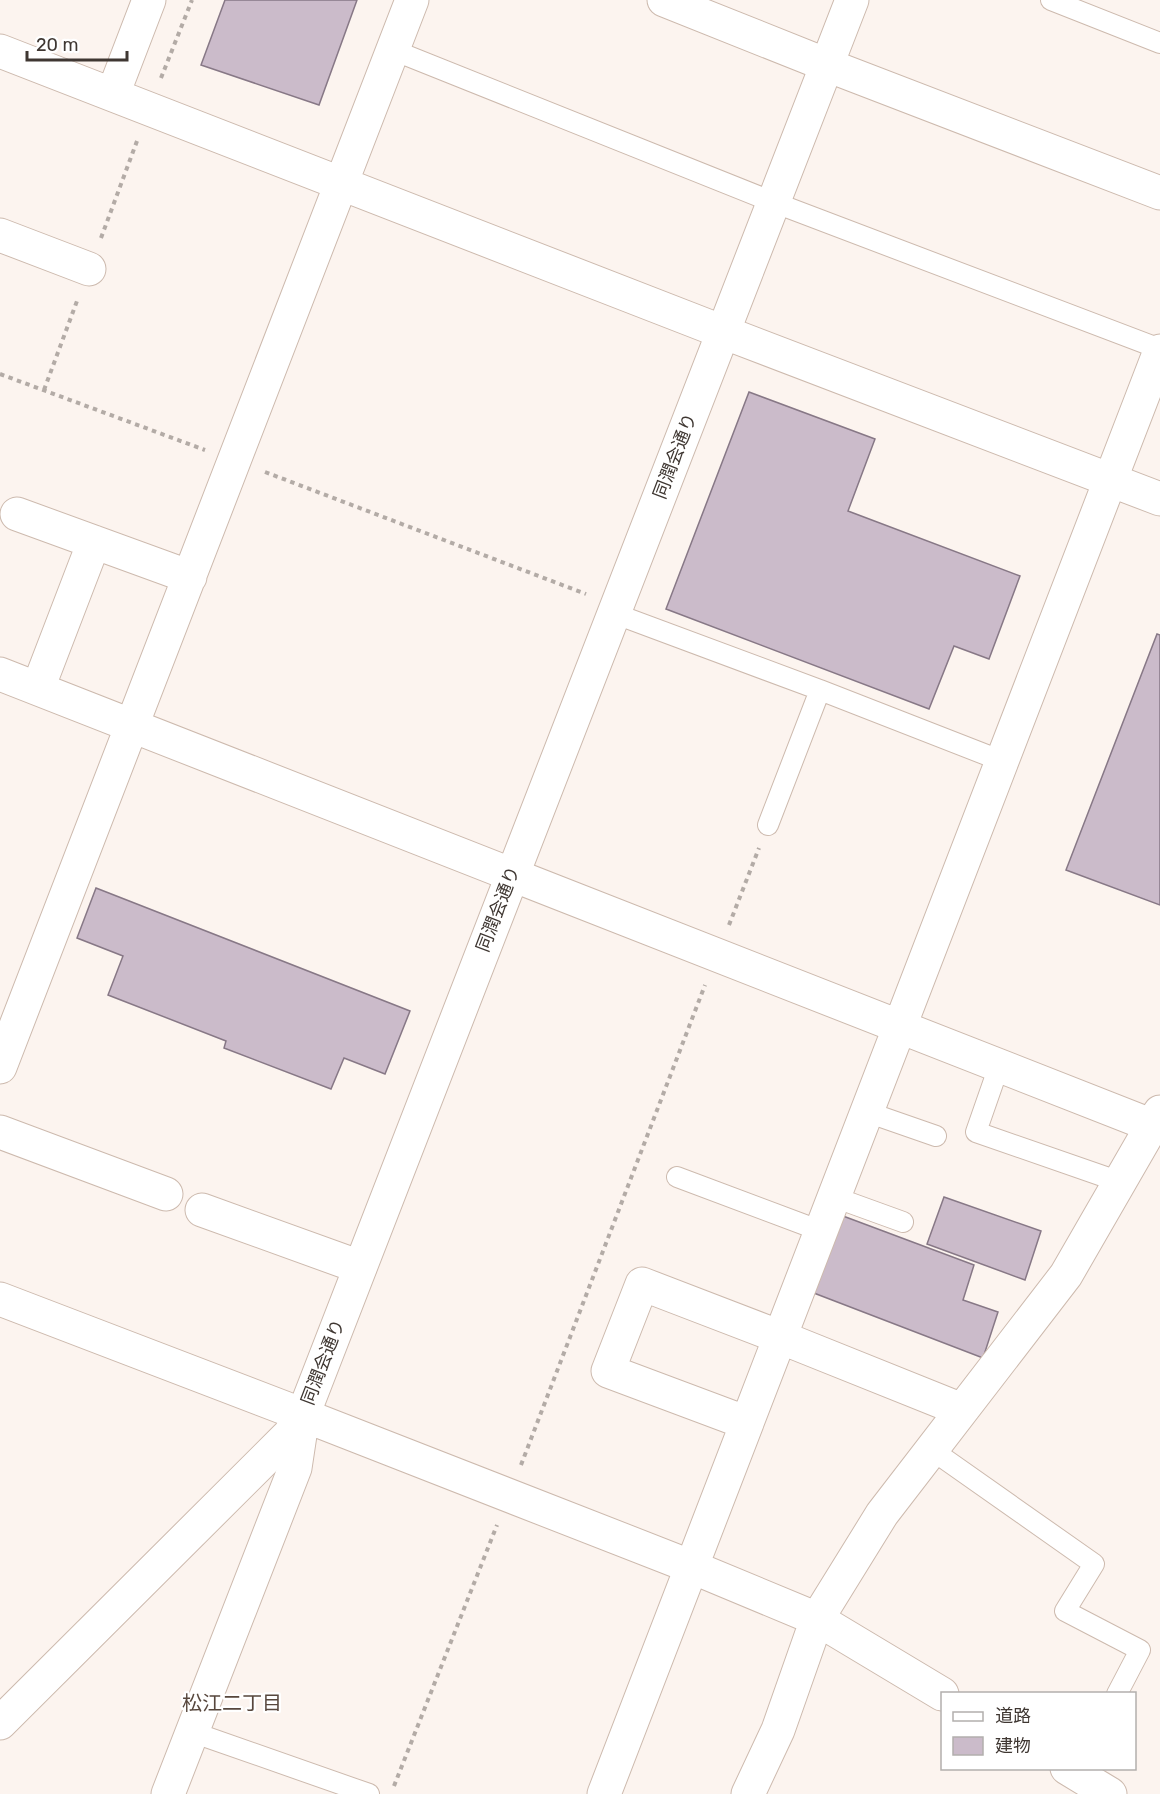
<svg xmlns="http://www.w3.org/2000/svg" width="1160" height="1794" font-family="Rubik,'Noto Sans JP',sans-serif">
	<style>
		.building { fill: #cbbbca; stroke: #877886; stroke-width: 1.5 }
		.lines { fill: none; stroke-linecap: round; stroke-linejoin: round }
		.service-casing { stroke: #cdbaae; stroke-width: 22 }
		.minor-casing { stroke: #cdbaae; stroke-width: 35 }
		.tertiary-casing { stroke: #cdbaae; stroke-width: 35 }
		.path { stroke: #b3aba6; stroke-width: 4; stroke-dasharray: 4.5 4.5; stroke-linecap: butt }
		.service { stroke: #fff; stroke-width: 20 }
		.minor { stroke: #fff; stroke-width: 33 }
		.tertiary { stroke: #fff; stroke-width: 33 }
		.labels { text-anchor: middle; stroke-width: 4.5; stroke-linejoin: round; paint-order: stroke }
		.street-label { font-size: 18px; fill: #3f3732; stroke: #fff }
		.neighbourhood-label { font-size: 20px; fill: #57473d; stroke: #fff }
	</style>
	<rect width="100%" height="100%" fill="#fcf4ef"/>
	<path class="building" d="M225 0H357L319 105 201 65Z
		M749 392 875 439 848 511 1020 576 989 659 954 646 929 709 666 609Z
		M1157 634 1160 635V905L1066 870Z
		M96 888 410 1011 385 1074 344 1058 331 1089 224 1048 226 1041 108 995 123 956 77 938Z
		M944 1197 1041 1231 1025 1280 927 1244Z
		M835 1213 974 1265 963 1300 998 1312 983 1358 806 1290Z"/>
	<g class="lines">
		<defs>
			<path id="service" d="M1051 0 1160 43
				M393 50 773 202 1160 349
				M613 613 820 690
				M768 825 820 690 1002 761
				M999 1066 976 1132 1120 1182
				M867 1112 936 1136
				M677 1177 821 1231
				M834 1197 903 1222
				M932 1450 1094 1564 1065 1611 1140 1650 1117 1694
				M192 1732 369 1794"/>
			<path id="minor" d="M664 0 827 65 1160 193
				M0 51 723 332 1160 499
				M113 94 149 0
				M0 235 89 269
				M17 514 190 577
				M0 674 1153 1126
				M38 688 94 542
				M0 1067 412 0
				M0 1132 166 1194
				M202 1210 360 1267
				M0 1299 303 1415 295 1468 168 1794
				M303 1415 692 1567 817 1619 942 1694
				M747 1423 608 1371 642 1284 780 1337 962 1410
				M1067 1768 1110 1794
				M604 1794 1160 351
				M748 1794 778 1730 817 1619 882 1514 1066 1275 1160 1112"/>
			<path id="tertiary" d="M0 1723 289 1435 303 1415 852 0"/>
		</defs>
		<use href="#service" class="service-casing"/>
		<use href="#minor" class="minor-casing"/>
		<use href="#tertiary" class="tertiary-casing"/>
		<path class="path" d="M161 78 192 0
			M101 238 137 141
			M0 374 205 450
			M44 390 77 301
			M265 472 586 594
			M729 925 759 848
			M521 1465 705 985
			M394 1786 497 1525"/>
		<use href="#service" class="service"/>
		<use href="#minor" class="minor"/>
		<use href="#tertiary" class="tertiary"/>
	</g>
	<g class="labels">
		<g class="street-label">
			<text transform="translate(675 456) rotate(-69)" y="6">同潤会通り</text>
			<text transform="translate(498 909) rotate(-69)" y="6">同潤会通り</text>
			<text transform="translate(323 1362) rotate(-69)" y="6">同潤会通り</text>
		</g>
		<g class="neighbourhood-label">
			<text x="232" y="1710">松江二丁目</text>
		</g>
	</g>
	<rect x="941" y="1692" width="195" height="78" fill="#ffffff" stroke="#b2afad" stroke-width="1.5"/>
	<rect x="953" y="1712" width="30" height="9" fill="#ffffff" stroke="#b2afad" stroke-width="1.5"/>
	<text x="995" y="1722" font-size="18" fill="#3f3732">道路</text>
	<rect x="953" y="1737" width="30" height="18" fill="#cbbbca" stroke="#b2afad" stroke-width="1.5"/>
	<text x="995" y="1752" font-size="18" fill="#3f3732">建物</text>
	<path d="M27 51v9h100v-9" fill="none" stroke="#3f3732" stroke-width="3"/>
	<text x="36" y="51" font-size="18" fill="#3f3732" stroke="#ffffff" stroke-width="4.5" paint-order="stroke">20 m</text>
</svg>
